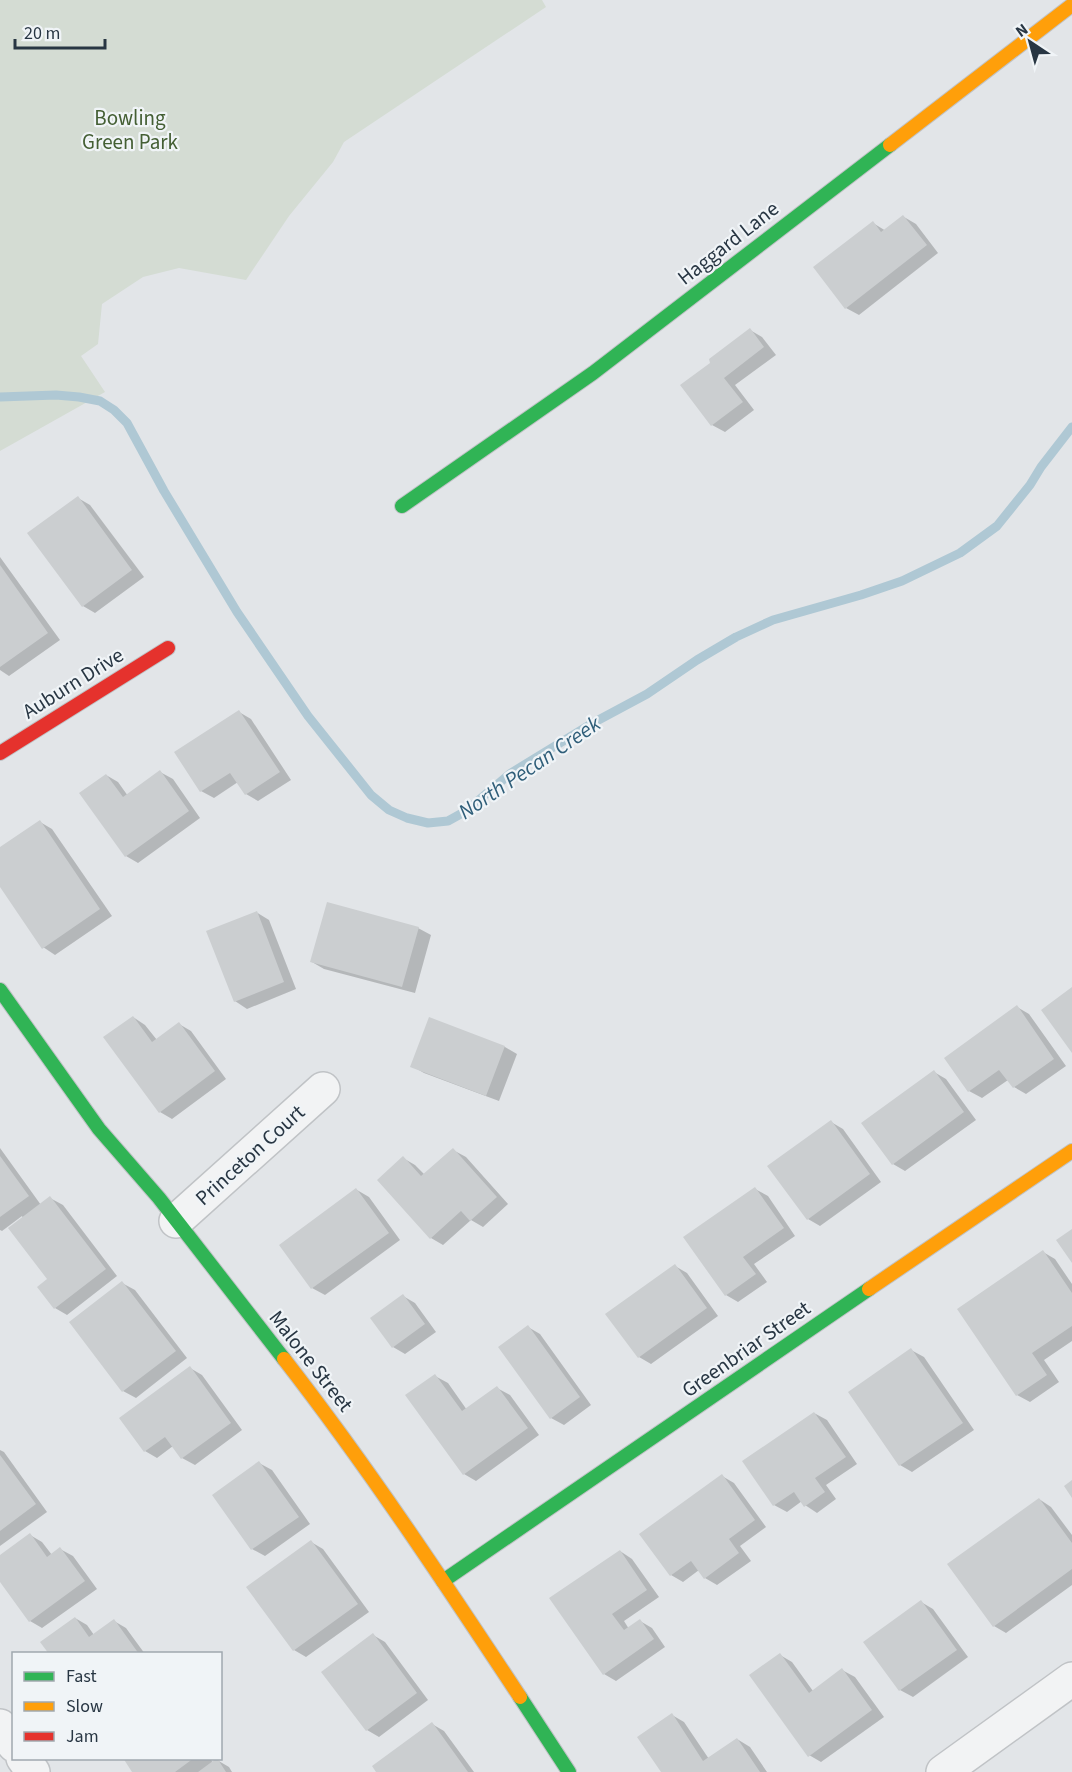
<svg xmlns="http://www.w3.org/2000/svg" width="1072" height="1772" font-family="'Source Sans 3',sans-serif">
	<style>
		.green { fill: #d4dcd3 }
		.shadow { fill: #0003 }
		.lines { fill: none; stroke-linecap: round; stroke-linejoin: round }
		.stream { stroke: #afc8d4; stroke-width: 9 }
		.building { fill: #cbced0 }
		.street-casing { stroke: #c0c3c6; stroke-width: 36 }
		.fast-casing { stroke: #c0c3c6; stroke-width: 16 }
		.slow-casing { stroke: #c0c3c6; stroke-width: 16 }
		.jam-casing { stroke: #c0c3c6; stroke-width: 16 }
		.street { stroke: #f2f3f4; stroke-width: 33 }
		.fast { stroke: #30b455; stroke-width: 14 }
		.slow { stroke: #ff9f0a; stroke-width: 14 }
		.jam { stroke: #e5322d; stroke-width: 14 }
		.labels { text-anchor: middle; stroke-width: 4.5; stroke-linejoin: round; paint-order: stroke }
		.park-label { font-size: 21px; fill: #445f34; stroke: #f0f4f7 }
		.street-label { font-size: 21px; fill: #283643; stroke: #f0f4f7 }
		.water-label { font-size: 22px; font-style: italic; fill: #2f5e79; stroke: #f0f4f7 }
	</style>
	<rect width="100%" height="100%" fill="#e2e5e8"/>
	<path class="green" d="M0 0H542L546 7 344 142 333 162 289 216 246 280 179 268 143 277 102 304 98 344 81 356 105 392 0 451Z"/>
	<path class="shadow" d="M904 217 916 224 938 253 859 315 846 308 873 223 886 231Z
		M750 330 762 337 776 355 735 385 754 410 725 432 712 425 711 363Z
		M78 498 90 505 144 577 95 613 83 606Z
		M0 557 60 640 9 676 0 670Z
		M239 712 251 719 291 780 258 801 246 794 238 782 214 798 201 791Z
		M160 772 173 779 200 818 138 863 126 856 106 775 118 782 128 796Z
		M40 822 52 829 112 916 55 955 43 947 0 884V849Z
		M256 912 269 920 296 989 247 1009 235 1001Z
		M418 928 431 935 415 993 324 969 312 962Z
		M1017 1007 1029 1014 1066 1066 1026 1094 1014 1087 1008 1080 982 1098 969 1091 946 1058Z
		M133 1017 145 1025 157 1040 179 1024 191 1031 226 1079 172 1119 160 1112Z
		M430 1019 505 1047 517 1054 499 1101 424 1073 412 1066Z
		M934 1072 946 1079 976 1120 905 1171 893 1164Z
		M831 1122 843 1129 881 1182 820 1226 808 1219Z
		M0 1148 41 1205 50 1198 63 1205 117 1276 67 1315 55 1308 49 1279 22 1216 2 1231 0 1230Z
		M453 1150 466 1157 508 1204 483 1227 471 1220 443 1245 431 1238 403 1158 415 1165 425 1175Z
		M755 1189 768 1196 795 1236 754 1264 767 1282 738 1302 726 1295Z
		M357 1190 369 1197 400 1240 325 1295 312 1288Z
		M1043 1252 1055 1259 1072 1284V1341L1044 1360 1059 1382 1030 1402 1017 1395Z
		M675 1266 687 1273 718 1316 651 1364 639 1357Z
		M122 1283 135 1290 187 1358 136 1398 123 1391Z
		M403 1296 415 1303 436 1332 405 1354 393 1347Z
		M528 1327 540 1334 591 1405 564 1425 551 1418Z
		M911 1350 924 1357 974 1430 912 1472 900 1465Z
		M190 1368 202 1375 242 1430 195 1465 182 1458 173 1446 157 1458 145 1451Z
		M435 1376 448 1383 467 1410 497 1388 510 1395 539 1435 476 1481 464 1474Z
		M814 1413 827 1420 857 1464 826 1485 836 1499 817 1513 805 1505 802 1501 787 1512 774 1505Z
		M0 1450 4 1452 47 1512 0 1546Z
		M259 1463 272 1470 310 1524 265 1556 252 1549Z
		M722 1476 734 1483 766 1527 740 1546 751 1561 717 1585 705 1578 699 1570 683 1582 671 1575Z
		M1039 1499 1051 1507 1072 1535V1585L1006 1633 994 1626Z
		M30 1535 42 1542 52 1555 60 1549 73 1556 97 1589 42 1628 30 1621 0 1579V1557Z
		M311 1542 323 1549 369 1612 306 1657 294 1650Z
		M620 1551 632 1559 659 1597 624 1621 629 1629 640 1621 652 1628 665 1647 616 1681 604 1674Z
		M921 1602 933 1609 968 1657 913 1697 900 1690 865 1642Z
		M75 1618 87 1625 94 1635 114 1621 126 1628 145 1654H51Z
		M373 1635 385 1642 428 1700 379 1737 367 1730Z
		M780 1655 792 1662 813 1691 842 1670 855 1677 884 1717 821 1762 809 1755Z
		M672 1715 684 1722 709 1759 737 1739 750 1747 767 1772H663Z
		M432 1724 444 1731 474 1772H378Z
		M124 1758H210L213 1763 217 1760 229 1767 232 1772H134Z"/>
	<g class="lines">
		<path class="stream" d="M0 397 56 395 79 397 100 401 114 410 127 423 164 491 237 612 308 716 371 795 389 810 407 818 428 823 448 821 466 811 511 773 591 724 647 694 697 660 736 637 773 620 861 595 902 581 960 553 997 526 1030 485 1041 467 1072 427"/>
	</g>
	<path class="building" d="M903 215 927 245 845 309 813 267 873 221 881 232Z
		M750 328 764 347 724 378 743 402 711 426 680 385 710 363 709 359Z
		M78 496 132 570 82 607 27 533Z
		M0 565 48 633 0 667Z
		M239 710 280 772 245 795 230 773 200 792 174 752Z
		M160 770 189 811 125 857 79 793 106 774 123 797Z
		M40 820 100 909 42 949 0 887V847Z
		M327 902 419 927 402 987 310 962Z
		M257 911 284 982 234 1002 206 931Z
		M1072 987V1053L1041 1010Z
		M1017 1005 1054 1059 1013 1088 999 1070 968 1092 944 1058Z
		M133 1016 152 1042 179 1022 215 1071 159 1113 103 1037Z
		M429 1017 505 1046 486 1096 410 1067Z
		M934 1070 964 1112 892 1165 861 1123Z
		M831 1120 870 1174 807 1220 767 1166Z
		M453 1148 497 1197 470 1221 461 1211 430 1239 377 1180 403 1156 421 1176Z
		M0 1156 29 1196 0 1217Z
		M755 1187 784 1228 743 1257 756 1274 725 1296 683 1237Z
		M356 1188 389 1233 311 1289 279 1245Z
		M50 1196 106 1269 54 1309 37 1287 47 1279 8 1228Z
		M1072 1229V1263L1056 1240Z
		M1043 1250 1072 1293V1326L1032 1353 1047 1375 1016 1396 957 1309Z
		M675 1264 707 1308 638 1358 605 1314Z
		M122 1281 176 1351 122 1392 69 1322Z
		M403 1294 425 1324 392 1348 370 1318Z
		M528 1325 580 1397 550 1419 498 1347Z
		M911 1348 963 1423 899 1466 848 1392Z
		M190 1366 231 1423 181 1459 165 1437 144 1452 119 1418Z
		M435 1374 462 1411 497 1386 528 1428 463 1475 405 1395Z
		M814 1412 846 1457 815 1478 825 1492 804 1507 794 1492 773 1506 742 1461Z
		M0 1455 36 1504 0 1531Z
		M259 1461 299 1517 251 1550 212 1495Z
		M722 1474 755 1520 729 1539 739 1553 704 1579 691 1561 670 1576 639 1534Z
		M1072 1480V1498L1064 1486Z
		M1039 1498 1072 1543V1569L993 1627 947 1564Z
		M30 1533 47 1557 60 1547 85 1581 29 1622 0 1582V1555Z
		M311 1540 358 1604 293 1651 246 1587Z
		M620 1550 647 1590 612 1614 624 1630 640 1619 654 1639 603 1675 549 1598Z
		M921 1600 957 1650 899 1691 863 1642Z
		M75 1617 89 1637 114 1619 139 1654H49L40 1642Z
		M373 1633 417 1693 366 1731 321 1672Z
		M780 1653 809 1693 842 1668 872 1710 808 1757 749 1675Z
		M672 1713 703 1761 737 1738 760 1772H661L637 1737Z
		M432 1722 468 1772H376L372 1766Z
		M123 1758H194L175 1772H132Z
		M217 1758 226 1772H198Z"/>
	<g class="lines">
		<defs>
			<path id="street" d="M176 1221 323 1089
				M0 1726 14 1745
				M23 1758 33 1772
				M943 1772 1072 1679"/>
			<path id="fast" d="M402 506 593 373 890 145
				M0 990 99 1129 159 1198 284 1359
				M443 1581 869 1289
				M520 1697 569 1772"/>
			<path id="slow" d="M890 145 1072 5
				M869 1289 1072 1151
				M284 1359C368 1467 444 1582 520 1697"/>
			<path id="jam" d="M0 753 168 648"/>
		</defs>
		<use href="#street" class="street-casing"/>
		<use href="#fast" class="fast-casing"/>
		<use href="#slow" class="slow-casing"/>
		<use href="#jam" class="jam-casing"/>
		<use href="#street" class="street"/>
		<use href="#fast" class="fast"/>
		<use href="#slow" class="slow"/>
		<use href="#jam" class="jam"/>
	</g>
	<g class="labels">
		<g class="park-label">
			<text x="130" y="125">Bowling<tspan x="130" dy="24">Green Park</tspan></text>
		</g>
		<g class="street-label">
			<text transform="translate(728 243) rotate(-38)" y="7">Haggard Lane</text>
			<text transform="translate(73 683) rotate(-32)" y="7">Auburn Drive</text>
			<text transform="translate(250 1155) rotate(-42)" y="7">Princeton Court</text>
			<text transform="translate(746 1349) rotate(-35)" y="7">Greenbriar Street</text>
			<text transform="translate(311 1361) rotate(52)" y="7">Malone Street</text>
		</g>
		<g class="water-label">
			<text transform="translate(529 767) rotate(-34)" y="8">North Pecan Creek</text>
		</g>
	</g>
	<rect x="12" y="1652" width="210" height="108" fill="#f0f4f7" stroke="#a0a8af" stroke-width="1.5"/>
	<rect x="24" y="1672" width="30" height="9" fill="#30b455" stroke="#a0a8af" stroke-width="1.5"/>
	<text x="66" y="1682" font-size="18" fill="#283643">Fast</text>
	<rect x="24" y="1702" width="30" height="9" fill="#ff9f0a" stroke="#a0a8af" stroke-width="1.5"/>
	<text x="66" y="1712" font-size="18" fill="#283643">Slow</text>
	<rect x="24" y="1732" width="30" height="9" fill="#e5322d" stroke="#a0a8af" stroke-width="1.5"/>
	<text x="66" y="1742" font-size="18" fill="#283643">Jam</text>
	<g transform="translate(1030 42) rotate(324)" stroke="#f0f4f7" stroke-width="4.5" paint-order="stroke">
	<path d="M0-4.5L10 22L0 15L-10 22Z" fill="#283643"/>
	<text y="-9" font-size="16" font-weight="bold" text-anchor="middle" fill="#283643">N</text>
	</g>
	<path d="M15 39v9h90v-9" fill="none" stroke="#283643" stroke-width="3"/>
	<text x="24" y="39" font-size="18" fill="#283643" stroke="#f0f4f7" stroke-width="4.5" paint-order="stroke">20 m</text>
</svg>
